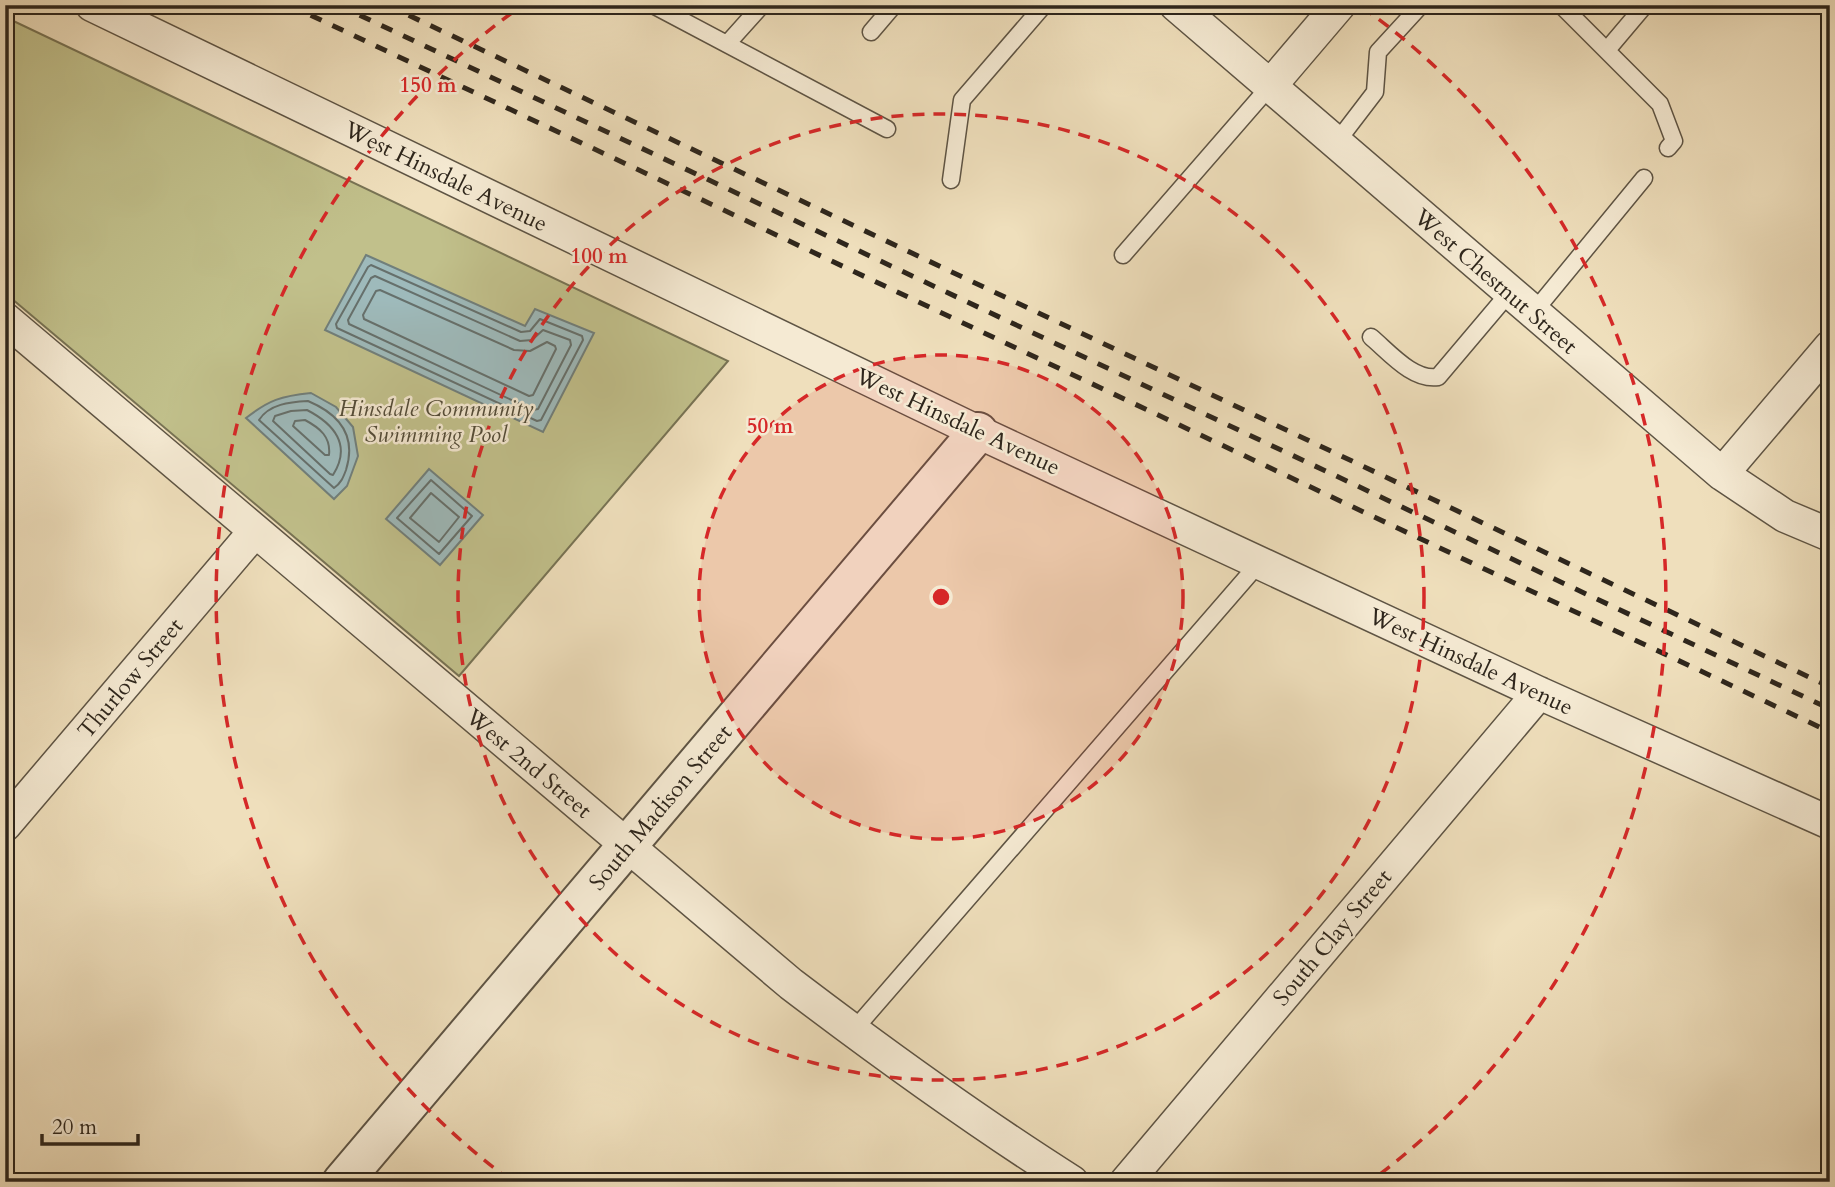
<svg xmlns="http://www.w3.org/2000/svg" width="1835" height="1187" font-family="Cardo,serif">
	<style>
		.green { fill: #c1c08b; stroke: #787354; stroke-width: 2 }
		.water { fill: #9ebabb; stroke: #717f7b; stroke-width: 2 }
		.lines { fill: none; stroke-linecap: round; stroke-linejoin: round }
		.shore { stroke: #66706c; stroke-width: 2 }
		.service-casing { stroke: #5e5444; stroke-width: 19 }
		.minor-casing { stroke: #5e5444; stroke-width: 35 }
		.tertiary-casing { stroke: #5e5444; stroke-width: 42 }
		.service { stroke: #f5ead3; stroke-width: 16 }
		.minor { stroke: #f5ead3; stroke-width: 32 }
		.tertiary { stroke: #f5ead3; stroke-width: 38 }
		.rail { stroke: #2e261c; stroke-width: 5; stroke-dasharray: 12 12; stroke-linecap: butt }
		.ring { fill: none; stroke: #d62828; stroke-width: 3.5; stroke-dasharray: 12 9 }
		.labels { text-anchor: middle; stroke-width: 5; stroke-linejoin: round; paint-order: stroke }
		.street-label { font-size: 23px; fill: #2e261c; stroke: #f5ead3 }
		.park-label { font-size: 23px; font-style: italic; fill: #534c38; stroke: #f5ead3 }
		.centre { fill: #d62828; stroke: #f5ead3; stroke-width: 3.5 }
		.ring-label { font-size: 21px; text-anchor: middle; font-weight: bold; fill: #d62828; stroke: #f5ead3; stroke-width: 5; stroke-linejoin: round; paint-order: stroke }
	</style>
	<rect width="100%" height="100%" fill="#efdfbc"/>
	<filter id="stains"><feTurbulence type="fractalNoise" baseFrequency=".00286" numOctaves="4"/><feColorMatrix values="0 0 0 0 .2 0 0 0 0 .09 0 0 0 0 .02 0 0 0 .5 -.17"/></filter>
	<radialGradient id="worn" r=".72"><stop offset=".6" stop-color="#630" stop-opacity="0"/><stop offset="1" stop-color="#630" stop-opacity=".3"/></radialGradient>
	<path class="green" d="M5 17 728 361 459 676 5 293Z"/>
	<path class="water" d="M366 255 525 326 535 309 594 333 543 432 325 330Z
		M311 393 336 407 353 427 358 456 347 486 334 499 246 418C269 400 281 396 311 393Z
		M429 469 483 515 440 565 386 519Z"/>
	<g class="lines">
		<path class="shore" d="M371 265 521 332 530 331 540 319 582 336 583 340 541 420 537 421 337 328 336 324 368 267Z
			M375 276 520 341 532 340 543 330 570 340 571 345 538 409 533 410 349 324 348 320 371 278Z
			M380 290 514 350 530 351 547 342 555 346 556 349 533 395 529 396 364 319 363 315 376 291Z
			M308 401C339 414 357 435 346 470 343 478 341 483 334 488L259 420C269 404 290 402 308 401Z
			M307 410C334 424 352 445 333 475L330 474 273 421 275 416 291 411Z
			M305 420C320 428 331 437 329 455H325L293 426 295 421Z
			M431 480 472 516 439 554 397 518Z
			M431 493 459 517 439 542 410 518Z"/>
		<defs>
			<path id="service" d="M653 5 887 129
				M1561 5 1660 104 1674 141 1668 148
				M871 32 894 5
				M727 44 762 5
				M1607 50 1645 5
				M1336 143 1375 92 1378 52 1421 5
				M951 180 962 100 1044 5
				M1123 255 1270 86
				M1533 313 1644 178
				M1371 337C1389 352 1413 381 1438 377L1509 293
				M853 1031 1260 562"/>
			<path id="minor" d="M92 5 978 432 1539 693 1830 823
				M1176 5 1722 474 1785 516 1830 535
				M1270 86 1339 5
				M5 319 791 984C883 1054 974 1120 1072 1182
				M1722 474 1830 347
				M5 825 255 531
				M1126 1182 1539 693"/>
			<path id="tertiary" d="M342 1182 978 432"/>
		</defs>
		<use href="#service" class="service-casing"/>
		<use href="#minor" class="minor-casing"/>
		<use href="#tertiary" class="tertiary-casing"/>
		<use href="#service" class="service"/>
		<use href="#minor" class="minor"/>
		<use href="#tertiary" class="tertiary"/>
		<path class="rail" d="M289 5 1830 732
			M338 5 1830 709
			M387 5 1830 687"/>
	</g>
	<circle cx="941" cy="597" r="242" fill="#d62828" fill-opacity=".12"/>
	<g class="ring">
		<circle cx="941" cy="597" r="242"/>
		<circle cx="941" cy="597" r="483"/>
		<path d="M510 1180A725 725 0 0 1 520 7M1362 7A725 725 0 0 1 1372 1180"/>
	</g>
	<g class="labels">
		<g class="street-label">
			<text transform="translate(446 176) rotate(26)" y="8">West Hinsdale Avenue</text>
			<text transform="translate(1496 281) rotate(41)" y="8">West Chestnut Street</text>
			<text transform="translate(958 421) rotate(25)" y="8">West Hinsdale Avenue</text>
			<text transform="translate(1471 661) rotate(25)" y="8">West Hinsdale Avenue</text>
			<text transform="translate(130 678) rotate(-50)" y="8">Thurlow Street</text>
			<text transform="translate(529 763) rotate(40)" y="8">West 2nd Street</text>
			<text transform="translate(660 807) rotate(-50)" y="8">South Madison Street</text>
			<text transform="translate(1332 937) rotate(-50)" y="8">South Clay Street</text>
		</g>
		<g class="park-label">
			<text x="436" y="416">Hinsdale Community<tspan x="436" dy="26">Swimming Pool</tspan></text>
		</g>
	</g>
	<circle cx="941" cy="597" r="10" class="centre"/>
	<g class="ring-label">
		<text x="428" y="92">150 m</text>
		<text x="599" y="263">100 m</text>
		<text x="770" y="433">50 m</text>
	</g>
	<rect width="1835" height="1187" fill="none" stroke="#efdfbc" stroke-width="28"/>
	<rect x="7" y="7" width="1821" height="1173" fill="none" stroke="#2e261c" stroke-width="3.5"/>
	<rect x="14" y="14" width="1807" height="1159" fill="none" stroke="#2e261c" stroke-width="2"/>
	<path d="M42 1134v10h96v-10" fill="none" stroke="#2e261c" stroke-width="3.5"/>
	<text x="52" y="1134" font-size="21" fill="#2e261c" stroke="#f5ead3" stroke-width="5" paint-order="stroke">20 m</text>
	<rect width="100%" height="100%" filter="url(#stains)"/>
	<rect width="100%" height="100%" fill="url(#worn)"/>
</svg>
